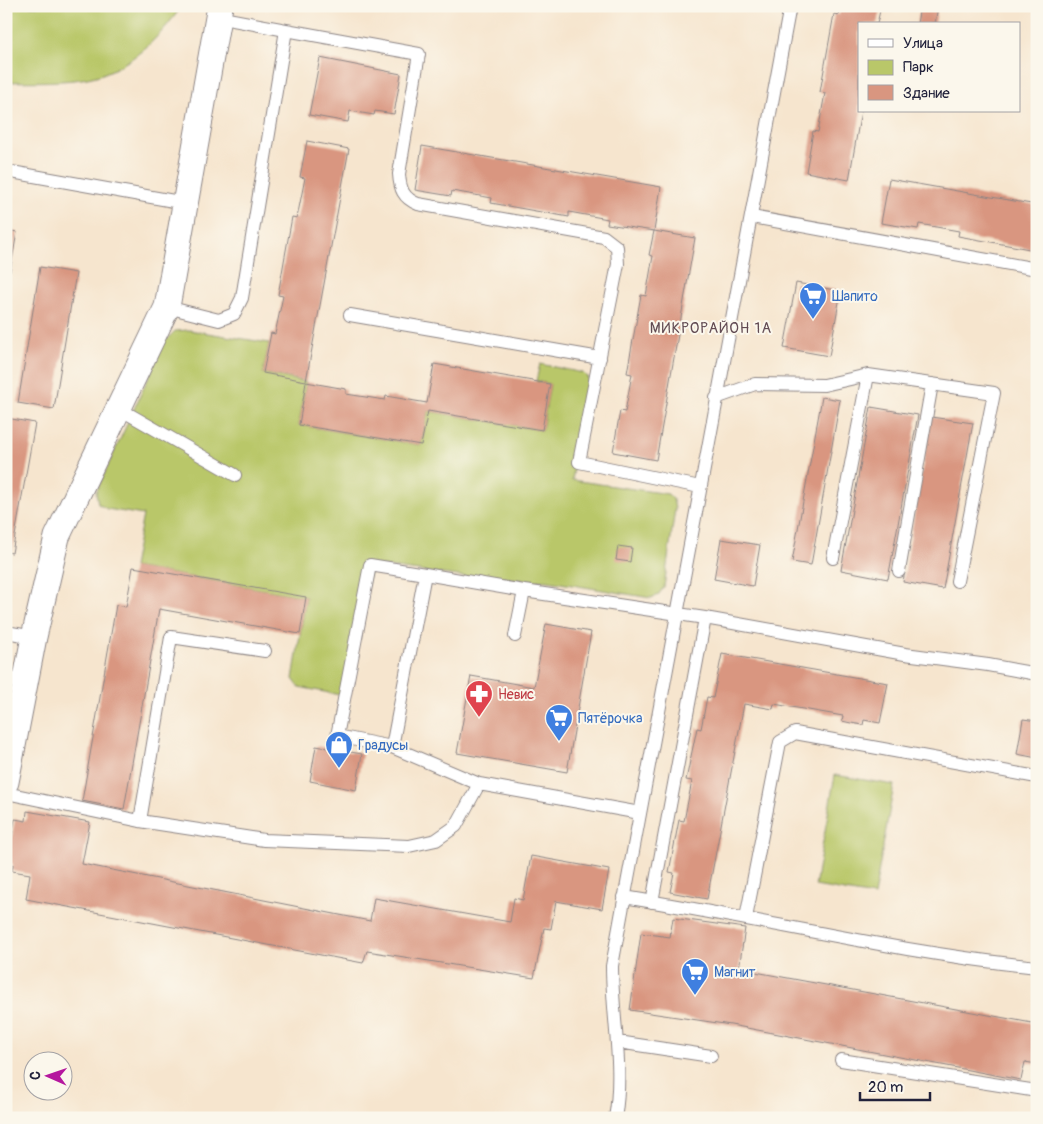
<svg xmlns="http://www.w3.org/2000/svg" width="1043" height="1124" font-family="Pangolin,sans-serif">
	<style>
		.green { fill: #b9c769; stroke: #6e7452 }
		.building { fill: #d99680 }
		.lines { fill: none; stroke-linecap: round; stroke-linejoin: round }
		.service-casing { stroke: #8c8484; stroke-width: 14 }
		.minor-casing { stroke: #8c8484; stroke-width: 27 }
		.service { stroke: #fff; stroke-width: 12 }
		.minor { stroke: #fff; stroke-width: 25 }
		.labels { text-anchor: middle; stroke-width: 4; stroke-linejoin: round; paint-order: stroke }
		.shop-label { font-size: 14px; fill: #366cbe; stroke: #fbf7ec; text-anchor: start }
		.health-label { font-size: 14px; fill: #be3a42; stroke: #fbf7ec; text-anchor: start }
		.neighbourhood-label { font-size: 15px; letter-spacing: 1px; fill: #624b53; stroke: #fbf7ec }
	</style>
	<rect width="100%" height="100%" fill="#fbf7ec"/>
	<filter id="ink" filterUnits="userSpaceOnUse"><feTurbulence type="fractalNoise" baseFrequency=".02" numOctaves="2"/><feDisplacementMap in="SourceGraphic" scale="10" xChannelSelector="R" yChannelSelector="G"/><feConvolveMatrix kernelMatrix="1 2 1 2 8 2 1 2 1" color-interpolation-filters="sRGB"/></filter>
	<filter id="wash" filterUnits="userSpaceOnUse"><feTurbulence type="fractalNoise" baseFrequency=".0096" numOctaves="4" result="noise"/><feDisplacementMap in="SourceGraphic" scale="20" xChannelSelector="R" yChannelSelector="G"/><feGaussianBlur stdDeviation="1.12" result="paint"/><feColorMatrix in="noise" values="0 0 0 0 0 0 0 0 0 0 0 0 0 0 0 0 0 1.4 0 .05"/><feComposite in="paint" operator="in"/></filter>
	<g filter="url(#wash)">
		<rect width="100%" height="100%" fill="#f6e5ce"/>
		<path class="green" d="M6 6H182C162 34 138 60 105 73 78 84 35 81 6 82Z
			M189 330 269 343 263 373 306 382 299 425 421 445 428 411 542 430 550 384 536 381 540 364 583 373 588 378 589 388 572 480 668 494 673 499 675 509 664 587 658 595 651 598 548 581 474 578 371 565 345 696 299 687 293 679 306 597 133 567 143 515 107 509 98 504 96 492 165 341 175 331Z
			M835 775 894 785 874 896 815 886Z"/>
		<g id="blocks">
			<path class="building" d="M841 6H881L877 24H859V111H861L849 180 806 172 813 131 818 132 825 93 820 92 834 14 839 15Z
				M920 6H938L935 24H917Z
				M320 58 401 74 394 114 375 111 374 115 350 111 348 122 309 115Z
				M307 141 349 149 306 381 263 373 271 333 275 334 283 296 278 295 292 217 297 218 305 178 300 177Z
				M422 146 661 187 654 231 695 238 656 460 613 452 620 411 625 412 632 374 627 373 641 295 646 296 653 256 649 255 654 231 607 224 608 219 569 212V217L491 203 492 198 452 191 451 196 415 190Z
				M889 179 1037 205 1035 250 958 236 959 231 919 224 918 229 881 223Z
				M6 230 17 232 10 272H6Z
				M40 267 76 273 54 409 18 403Z
				M796 283 841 291 829 356 784 348Z
				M434 364 550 384 542 430 428 411 421 445 299 425 306 382 346 389V394L385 400 386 396 427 403Z
				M822 397 840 400 811 565 792 562Z
				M871 407 918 415 888 579 841 570Z
				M931 417 973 423 943 589 903 582Z
				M6 418 35 423 12 553 6 552Z
				M721 539 760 545 753 586 714 579Z
				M618 546 632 548 630 562 616 560Z
				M133 567 306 597 300 634 159 609 124 809 82 801 116 605 126 607Z
				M546 624 591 632 567 772 457 753 471 676 534 687Z
				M722 654 888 683 880 723 864 720 863 725 851 723 842 721 843 716 774 704 773 709 744 704 707 899 670 892 674 873 669 872 679 820 684 821 692 781 686 780 697 728 701 729 707 697 713 698Z
				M1023 719 1037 721V758L1017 754Z
				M316 746 362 754 356 790 310 781Z
				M27 811 90 822 82 864 370 921 374 898 510 922 514 898 523 900 531 856 609 870 602 909 556 901 551 929 544 928 534 978 367 951 363 963 26 899 30 874 12 871 13 864 7 863 15 819 26 821Z
				M673 918 745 928 739 969 1032 1023 1037 1008V1064L1025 1062 1021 1080 731 1025 630 1010 641 933 670 937Z"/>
		</g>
	</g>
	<g filter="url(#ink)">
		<use href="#blocks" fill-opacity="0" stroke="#8c8484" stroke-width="1"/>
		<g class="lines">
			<defs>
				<path id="service" d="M217 17 286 30
					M6 171 185 203
					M752 217 1037 269
					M167 307 219 320 234 314 242 298 286 30 419 54 399 174C400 189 403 198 418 204L604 237 617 247 618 264 579 462 700 487
					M350 315 600 358
					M716 398 755 384 824 385 868 375 994 393 957 581
					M118 408 235 475
					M833 558 868 375
					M899 571 932 384
					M524 591 425 574 392 747 479 784 640 813
					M6 632 34 637
					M515 636 524 591 705 618 905 654 988 665 1037 674
					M265 651 171 637 140 821 264 840 409 846 436 840 456 826 479 784
					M6 678 25 681
					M392 747 337 736 370 565 425 574
					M6 793 140 821
					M624 897C762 919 898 953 1037 967
					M652 902 705 618
					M746 918 780 742 795 733 1037 777
					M618 1042 711 1056
					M841 1060 1037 1091
					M615 1118C624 1067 612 1017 612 966 670 646 733 327 790 6"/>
				<path id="minor" d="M6 782 34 637 57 537 167 307 220 6"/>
			</defs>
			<use href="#service" class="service-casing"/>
			<use href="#minor" class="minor-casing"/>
			<use href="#service" class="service"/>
			<use href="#minor" class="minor"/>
		</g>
	</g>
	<defs>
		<symbol id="supermarket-pin" viewBox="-11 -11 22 30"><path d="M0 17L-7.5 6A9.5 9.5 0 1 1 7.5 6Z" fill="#3f7fe0" stroke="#fbf7ec"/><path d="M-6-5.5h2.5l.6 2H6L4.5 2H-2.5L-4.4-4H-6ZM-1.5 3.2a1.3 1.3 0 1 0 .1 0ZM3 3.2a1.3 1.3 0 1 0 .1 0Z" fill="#fff"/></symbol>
		<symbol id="pharmacy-pin" viewBox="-11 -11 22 30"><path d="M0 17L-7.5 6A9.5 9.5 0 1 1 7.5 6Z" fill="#e0444e" stroke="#fbf7ec"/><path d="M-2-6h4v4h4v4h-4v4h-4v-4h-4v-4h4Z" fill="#fff"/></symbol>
		<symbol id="shop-pin" viewBox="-11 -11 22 30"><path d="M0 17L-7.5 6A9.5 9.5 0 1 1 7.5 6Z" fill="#3f7fe0" stroke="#fbf7ec"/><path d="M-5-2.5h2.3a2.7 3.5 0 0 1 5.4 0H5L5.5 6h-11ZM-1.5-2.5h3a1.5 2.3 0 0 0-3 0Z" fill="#fff"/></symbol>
	</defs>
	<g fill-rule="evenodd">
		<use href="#supermarket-pin" x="797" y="280" width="32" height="43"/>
		<use href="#pharmacy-pin" x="463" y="678" width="32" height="43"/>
		<use href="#supermarket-pin" x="543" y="702" width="32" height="43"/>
		<use href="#shop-pin" x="323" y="729" width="32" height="43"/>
		<use href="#supermarket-pin" x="679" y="956" width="32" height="43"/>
	</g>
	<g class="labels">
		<g class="shop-label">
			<text x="832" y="301">Шапито</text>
			<text x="578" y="723">Пятёрочка</text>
			<text x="358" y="750">Градусы</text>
			<text x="714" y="977">Магнит</text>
		</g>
		<g class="health-label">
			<text x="498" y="699">Невис</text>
		</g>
		<g class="neighbourhood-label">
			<text x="711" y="333">МИКРОРАЙОН 1А</text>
		</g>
	</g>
	<rect width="1043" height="1124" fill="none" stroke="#fbf7ec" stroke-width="25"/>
	<rect x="858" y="22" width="162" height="90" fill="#fbf7ec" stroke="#a4a2a5"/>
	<rect x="868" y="39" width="25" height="8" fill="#ffffff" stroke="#a4a2a5"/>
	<text x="903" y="48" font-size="15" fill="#22223b">Улица</text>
	<rect x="868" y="60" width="25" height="15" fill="#b9c769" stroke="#a4a2a5"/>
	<text x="903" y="72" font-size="15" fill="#22223b">Парк</text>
	<rect x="868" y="85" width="25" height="15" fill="#d99680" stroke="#a4a2a5"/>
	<text x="903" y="98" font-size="15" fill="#22223b">Здание</text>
	<g transform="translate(48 1076) rotate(272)"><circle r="24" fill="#fbf7ec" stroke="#a4a2a5"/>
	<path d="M0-4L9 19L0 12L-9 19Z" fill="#b5179e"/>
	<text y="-8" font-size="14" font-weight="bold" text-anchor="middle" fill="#22223b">С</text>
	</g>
	<path d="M860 1092v8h70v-8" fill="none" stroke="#22223b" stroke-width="2.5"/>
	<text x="868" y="1092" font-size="15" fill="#22223b" stroke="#fbf7ec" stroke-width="4" paint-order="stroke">20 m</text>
</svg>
